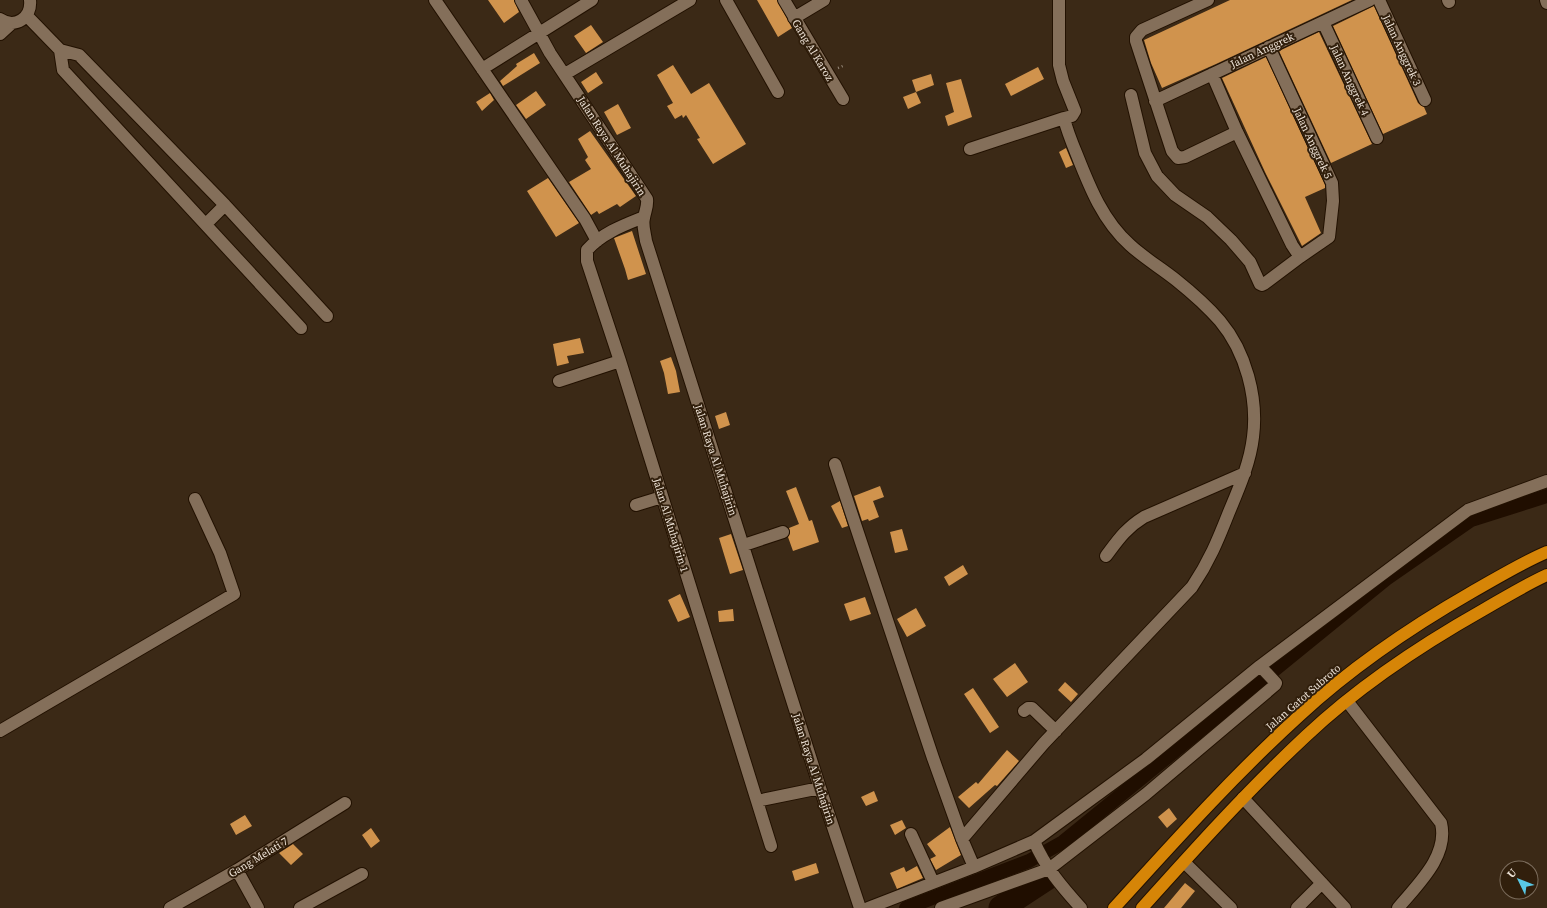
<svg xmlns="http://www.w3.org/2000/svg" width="1547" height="908" font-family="'Source Serif 4',serif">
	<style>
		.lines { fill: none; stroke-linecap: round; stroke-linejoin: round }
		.canal { stroke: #200e00; stroke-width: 14 }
		.river { stroke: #200e00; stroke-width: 25 }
		.building { fill: #d0934d }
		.minor-casing { stroke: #221101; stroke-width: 14 }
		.highway-casing { stroke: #221101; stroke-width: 14 }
		.path { stroke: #9a8c7d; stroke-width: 2.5; stroke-dasharray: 1 3; stroke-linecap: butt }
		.minor { stroke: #846f5a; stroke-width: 12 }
		.highway { stroke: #d68507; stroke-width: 12 }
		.labels { text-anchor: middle; stroke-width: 4; stroke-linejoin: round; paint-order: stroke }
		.street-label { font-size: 11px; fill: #ede2d6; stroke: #311f0c }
	</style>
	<rect width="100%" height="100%" fill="#3b2916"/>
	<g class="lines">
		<path class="canal" d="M906 908 1029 861 1063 842 1386 579 1471 520 1547 496"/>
		<path class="river" d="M1001 908 1048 877"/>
	</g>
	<path class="building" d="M488 0H514L519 12 504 23Z
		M757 0H777L792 28 778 37Z
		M1230 0H1352L1216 64 1162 88 1151 63 1144 40Z
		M1374 6 1418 103 1424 107 1427 114 1383 134 1333 26Z
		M591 25 603 42 586 53 574 36Z
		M1319 32 1372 144 1331 163 1279 51Z
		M534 53 540 63 503 86 500 81 517 66 516 64Z
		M1266 57 1325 185V188L1305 197 1321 233 1302 246 1265 172 1222 78Z
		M673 65 691 94 709 83 746 144 713 164 697 139 700 138 686 115 683 118 682 115 675 119 667 106 673 103 657 75Z
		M1038 67 1044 79 1011 96 1005 84Z
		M596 72 603 83 588 93 581 82Z
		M931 74 934 85 916 92 912 80Z
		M961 79 972 117 948 126 945 116 954 112 946 83Z
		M536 91 546 105 526 119 516 105Z
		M916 92 921 103 908 109 903 97Z
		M490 93 494 100 482 111 476 102Z
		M618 104 631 128 617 135 604 112Z
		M590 131 636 196 620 207 617 204 599 214 597 211 591 215 569 182 591 169 585 160 588 157 578 139Z
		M1066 148 1073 165 1066 168 1059 152Z
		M548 178 579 223 556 237 527 191Z
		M632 231 646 274 628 280 625 269 614 238Z
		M580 338 584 353 567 356 569 363 557 366 553 344Z
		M671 357 676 371 680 392 668 394 664 373 660 361Z
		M726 412 730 425 719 429 715 416Z
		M880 486 884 497 873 501 879 517 869 521 868 519 862 521 854 496Z
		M796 487 809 521 812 520 819 542 793 551 788 537 790 533 789 528 799 524 786 491Z
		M840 501 848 526 842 528 831 506Z
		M902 529 908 550 895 553 890 532Z
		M731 534 743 570 730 574 719 538Z
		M963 565 968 574 949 586 944 577Z
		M680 594 690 617 678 622 668 600Z
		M865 597 871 614 850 621 844 604Z
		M916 608 926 626 907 637 897 619Z
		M733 609 734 621 719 622 718 611Z
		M1015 663 1028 682 1007 697 993 679Z
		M1065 682 1078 694 1071 702 1058 690Z
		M973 688 999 727 990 733 964 694Z
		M1007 750 1019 761 997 786 995 785 969 808 958 797 976 782 978 784Z
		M874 791 878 801 866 806 861 797Z
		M1169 808 1177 819 1167 828 1158 817Z
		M245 815 252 826 236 835 230 824Z
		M902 820 906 828 895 835 890 825Z
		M950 827 961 855 936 870 930 859 936 856 927 844Z
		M371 828 380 841 371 848 362 835Z
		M293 844 303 854 291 865 279 853Z
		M816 863 819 873 795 881 792 871Z
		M917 866 923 878 897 889 890 873 904 867 906 872Z
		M1185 883 1195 891 1181 908H1164Z"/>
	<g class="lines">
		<defs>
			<path id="minor" d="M435 0 585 219 597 241
				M521 0 550 53 647 199C648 206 645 211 644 218 642 225 645 233 646 241L820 788 860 908
				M726 0 778 92
				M784 0 843 99
				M1208 0 1142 30 1136 37V41L1172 151 1178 158 1185 157 1237 132
				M1379 0 1425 100
				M1448 0 1449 2
				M1546 0 1547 3
				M27 16 60 50 79 55 225 205 327 316
				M794 18 824 0
				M0 19C15 29 32 18 30 0
				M1323 22 1377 138
				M0 34 12 23
				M60 50 63 70 301 328
				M482 69 592 0
				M565 74 690 0
				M1212 74 1237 132 1292 245 1300 257 1329 237 1333 201 1332 183 1269 47
				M1131 95 1145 153 1157 176 1175 195 1207 217 1231 240 1250 262 1260 284 1262 285 1264 284 1300 257
				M1155 101 1370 0
				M970 149 1064 118
				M644 217C624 225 602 233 587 250V261L620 361 757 801 820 788
				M206 224 225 205
				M559 381 620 361
				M835 464 933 758 962 839 974 867
				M636 505 662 497
				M744 545 783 532
				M1106 556C1118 540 1126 528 1144 517L1245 473
				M1347 701 1441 823C1449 856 1417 885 1398 908
				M1024 711 1028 708H1032L1056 731
				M0 731 234 594 220 553 195 499
				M1243 798 1345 908
				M757 801 771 846
				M911 834 933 882
				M962 839 1044 743 1192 587C1209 562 1218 540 1229 512 1239 488 1250 463 1253 437 1258 398 1246 352 1220 321 1207 306 1191 292 1176 280 1161 268 1144 258 1130 245 1103 221 1090 188 1077 155 1072 143 1067 131 1064 118L1072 116 1075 111 1063 81 1059 65V0
				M1034 841C1045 867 1062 887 1081 908
				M1184 862 1231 908
				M237 870 258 908
				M170 908 237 870 345 803
				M300 908 362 874
				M868 908 974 867 1034 841 1146 759 1260 666 1468 510 1547 481
				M941 908 1049 869 1146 794 1275 685 1276 683 1260 666
				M1297 908 1322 883"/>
			<path id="highway" d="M1114 908C1174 842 1234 775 1300 715 1352 667 1411 627 1472 592 1497 578 1521 563 1547 552
				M1142 908C1195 849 1248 790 1306 736 1359 686 1421 645 1483 610 1504 598 1525 585 1547 575"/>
		</defs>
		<use href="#minor" class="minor-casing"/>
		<use href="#highway" class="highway-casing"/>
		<path class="path" d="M838 68 845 65"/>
		<use href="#minor" class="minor"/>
		<use href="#highway" class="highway"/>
	</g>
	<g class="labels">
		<g class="street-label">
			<text transform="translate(813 50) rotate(59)" y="4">Gang Al Karoz</text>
			<text transform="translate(1262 50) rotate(-25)" y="4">Jalan Anggrek</text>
			<text transform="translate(1402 50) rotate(65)" y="4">Jalan Anggrek 3</text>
			<text transform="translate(1350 80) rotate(65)" y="4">Jalan Anggrek 4</text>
			<text transform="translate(1313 143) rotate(65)" y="4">Jalan Anggrek 5</text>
			<text transform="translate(612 146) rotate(57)" y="4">Jalan Raya Al Muhajirin</text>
			<text transform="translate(716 460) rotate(72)" y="4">Jalan Raya Al Muhajirin</text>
			<text transform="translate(671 525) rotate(73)" y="4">Jalan Al Muhajirin 1</text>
			<text transform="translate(1303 697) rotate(-41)" y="4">Jalan Gatot Subroto</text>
			<text transform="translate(814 769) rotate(72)" y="4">Jalan Raya Al Muhajirin</text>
			<text transform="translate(258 857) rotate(-31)" y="4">Gang Melati 7</text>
		</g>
	</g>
	<g transform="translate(1519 880) rotate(313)"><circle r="19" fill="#311f0c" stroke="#7c6d5d"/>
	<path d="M0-3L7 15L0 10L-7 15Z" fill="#59c8e5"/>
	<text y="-6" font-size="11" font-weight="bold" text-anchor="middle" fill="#ede2d6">U</text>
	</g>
</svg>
